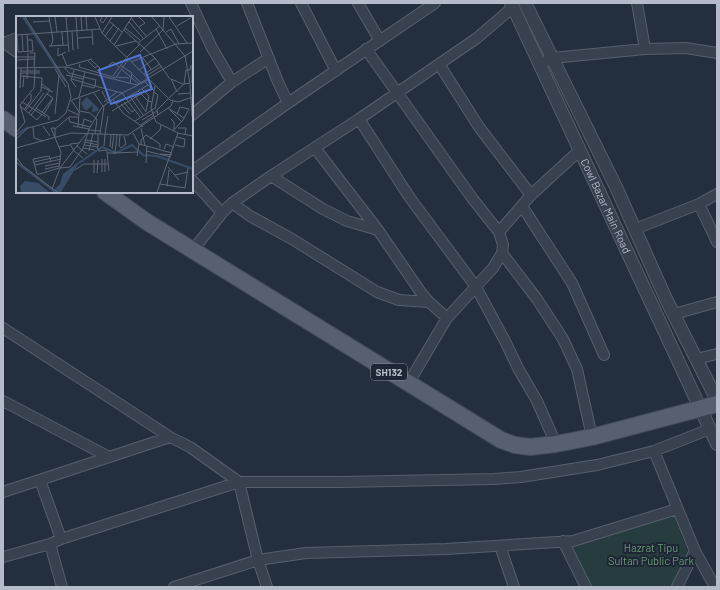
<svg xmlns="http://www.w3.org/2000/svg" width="720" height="590" font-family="Barlow,sans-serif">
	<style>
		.green { fill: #263c3f }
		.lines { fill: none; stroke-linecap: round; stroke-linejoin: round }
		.minor-casing { stroke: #565f6c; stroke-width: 12 }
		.tertiary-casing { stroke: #565f6c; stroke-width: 14 }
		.primary-casing { stroke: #414a57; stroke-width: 18 }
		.minor { stroke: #38414e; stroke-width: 10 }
		.tertiary { stroke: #38414e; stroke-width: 12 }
		.primary { stroke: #56606e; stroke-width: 16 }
		.labels { text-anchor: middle; stroke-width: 4; stroke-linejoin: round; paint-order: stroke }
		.shield { fill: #1d2633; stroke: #878f9c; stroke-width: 1 }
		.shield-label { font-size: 10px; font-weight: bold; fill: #b4bcc9 }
		.street-label { font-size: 11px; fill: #b4bcc9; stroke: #1d2633 }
		.park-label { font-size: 11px; fill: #6b9a76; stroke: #1d2633 }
		.inset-river { fill: none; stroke: #394c67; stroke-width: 2 }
		.inset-road { fill: none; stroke: #5e6776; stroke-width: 1 }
		.view { fill: #5274d3; fill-opacity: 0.15; stroke: #5274d3; stroke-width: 2 }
		.inset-edge { fill: none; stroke: #b4bcc9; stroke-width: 2 }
	</style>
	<rect width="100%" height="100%" fill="#242f3e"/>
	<path class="green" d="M673 514 688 552 672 587H591L570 545Z"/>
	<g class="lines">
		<defs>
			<path id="minor" d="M191 3 212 48 232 82
				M247 3 278 82 288 103
				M301 3 336 71
				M358 3 380 41
				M637 3 645 49
				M3 42 17 52
				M4 43 17 38
				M366 49 472 198 499 232 503 245 502 253 493 268 447 318 408 384
				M439 64 479 127 531 195
				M540 64 552 58 645 49 686 48 717 53
				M192 115 232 82 269 58
				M359 119 410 198 476 287 505 341 519 370 537 401 556 444
				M315 148 378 230 422 294 429 302 447 318
				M192 171 288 103 435 3
				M271 176 323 209 347 221 378 230
				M192 180 222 213
				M232 203 250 216 292 239 377 292 399 300 429 302
				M699 204 717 242
				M522 206 572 283 604 355
				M635 229 699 204 717 194
				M499 232 531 195 580 150
				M193 250 222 213 232 203 271 176 359 119 477 38 513 7
				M502 253 537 299 563 339 577 369 592 437
				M674 314 717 302
				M3 328 170 437 190 447 239 482 258 560 267 587
				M696 359 717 354
				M3 401 109 457
				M654 451 695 551 715 587
				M40 480 61 539
				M3 492 170 437
				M563 541 586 587
				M50 544 62 587
				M500 546 514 587
				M3 557 50 544 61 539 239 482H342L494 479 521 477 597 465 654 451 710 429
				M174 587 258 560 306 553 446 549 573 541 677 509
				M677 587 695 551"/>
			<g id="tertiary">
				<path id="s1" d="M511 3 717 444"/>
				<path d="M525 3 616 187 666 299 717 400"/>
			</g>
			<path id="primary" d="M3 119 17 129
				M105 192 147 222 501 440 515 445 530 447 556 444 592 437 717 404"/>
		</defs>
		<use href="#minor" class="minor-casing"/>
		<use href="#tertiary" class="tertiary-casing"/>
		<use href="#primary" class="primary-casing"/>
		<use href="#minor" class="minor"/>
		<use href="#tertiary" class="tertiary"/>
		<use href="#primary" class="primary"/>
	</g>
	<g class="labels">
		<rect class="shield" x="371" y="364" width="36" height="16" rx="3"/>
		<g class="shield-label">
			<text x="389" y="376">SH132</text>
		</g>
		<g class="street-label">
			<text dy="4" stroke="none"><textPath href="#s1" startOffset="224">Cowl Bazar Main Road</textPath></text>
		</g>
		<g class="park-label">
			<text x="651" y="552">Hazrat Tipu<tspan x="651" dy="13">Sultan Public Park</tspan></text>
		</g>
	</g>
	<g transform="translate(16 16)">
		<rect width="177" height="177" fill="#242f3e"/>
		<path d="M71 81 82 92V95L76 96 77 89 71 94 68 93 65 87ZM64 145 45 176H36L44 168 47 158ZM9 165 22 167 33 176H5L4 170Z" fill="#394c67"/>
		<path class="inset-river" d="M7 1 49 65M0 119 12 111M0 146 39 176M63 147 86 131 100 137 116 129 127 139 141 140 177 153"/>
		<path class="inset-road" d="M33 1 37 24 35 30M39 1 41 16M50 1 53 36M60 1 62 33M65 1 66 15M70 1 71 14M79 1 86 17 154 84 162 86 177 81M86 1 84 5 87 7 91 1M123 1 129 7 123 11M136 1 169 40 174 67 168 68 153 82 141 94 142 99M153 1 171 27M115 2 130 20M93 5 106 16M17 6 34 5M113 6 127 22M161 10 176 1M109 12 124 24M140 13 151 33M76 14 77 29M108 14 139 42 154 63M147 14 148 1M56 15 57 34M46 16 47 29M150 16 155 13 163 28M86 17 96 1M6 18 7 35M11 18 12 35M0 19 84 13M1 19 2 36 17 35 16 24H11M89 20 98 8M62 22 76 21M94 25 103 12M122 27 144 10M98 29 116 1M33 30 52 29M100 30 120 25M42 32V40L50 36M124 36 147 14M14 37H19L18 52M46 38 51 50M0 41H19M111 41 124 28M127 42 135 53M74 43 84 52 81 55M0 44 19 43M72 45 79 52 82 50M115 46 160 28 177 27M64 48 63 51 100 62M93 49 97 46 103 51M104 49 116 57 114 67M51 50 76 43M48 51 53 57 80 64M0 52 50 51 121 69 177 35M39 53 50 71M105 53 123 68M58 54 55 64 60 71M123 54 139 42M5 55H24M5 57H24M116 58 125 67M128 58 144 48M50 59 67 63M5 60 26 62 25 75 9 95M97 60 110 42M130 60 146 50M100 61 112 44M100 61 113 62M11 63 12 37M56 63 79 70 80 63M129 66 138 75M174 67 176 100M176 67V50M168 68 170 54H174L175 49M66 69 78 72 79 70M79 70 106 77 124 101M139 70 135 92 140 106 162 117 177 120M7 71 8 59M26 71 37 76M4 72 5 52M126 73 133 80 130 95M86 75 92 87M122 75 132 85 136 86M138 76 142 79 139 93M161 76 155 63 167 68M78 77 87 90M162 78 174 77M119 80 130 96M63 81 69 56M115 82 127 99M55 84 64 97M56 84 84 74M97 84 108 98 127 111M6 86 30 101M88 86 101 76M108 86 116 96 119 94M100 88 132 69M105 88 114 98M4 90 21 104 26 98M20 92 33 101V104M152 92 168 102M8 94 15 84V78M52 94 63 99M154 94 166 106M64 95 74 97 81 103 79 118M96 95 125 78M26 96 37 82 31 78M13 97 28 77M28 98 37 83M39 98 43 59M161 98 164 91 173 93M15 99 34 74 26 68M53 102 54 106 74 111M155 103 158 106V114M126 104 141 95M119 105 139 92M125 109 137 100M27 110 34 120M57 110 73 113M17 111 18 122 27 125M62 111 64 82M66 112 68 103 76 106M125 112 129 130M162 112H170L169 119M39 113 53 101H63M72 114 85 115M157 115 167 104 173 93M0 117 9 106 4 89 18 72 19 52M117 117 123 128M84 118 88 90M89 118 92 100M104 119 103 130 105 132 110 128 108 120M0 123 12 112 42 104 50 97 55 81 52 68 9 1M134 123 144 114 145 109M70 124 82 126M69 126 82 129M63 127 54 128 58 135 67 142M68 129 82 131V118M125 129V124L130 119 144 128V132M159 129 168 131 169 123 161 121M61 130 71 138M88 130 89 118M42 131 54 129M81 131 83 135 90 134 92 137M94 131 95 119M0 132 55 117 112 119 155 90 157 85M67 132 79 134M96 133 98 119M148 133 150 128 158 131M73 135 77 117M130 135 155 141M98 137 121 136M144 138 156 139M121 140 123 128 156 137M0 141 7 150 41 176M86 143V156M89 143V156M18 146 45 140M130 147 131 130M19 149 45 143M29 150 44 147M152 151 163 164M44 152 54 151 67 132 73 113 86 91 106 77 132 64M29 153 43 150M59 154 68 148H92M93 155 91 137H99L101 119M78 157V144M81 157 82 144M24 158 43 152 45 136 35 112H39V121M24 158H21L17 143 33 140 35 145M159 159 172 156M144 168 169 172 172 152M151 170 153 154M36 173 44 152 70 118M141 176 162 117"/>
		<path class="view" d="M124 39 136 73 95 88 83 54Z"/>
		<rect width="177" height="177" class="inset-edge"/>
	</g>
	<rect width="720" height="590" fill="none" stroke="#b4bcc9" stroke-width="8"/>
</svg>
